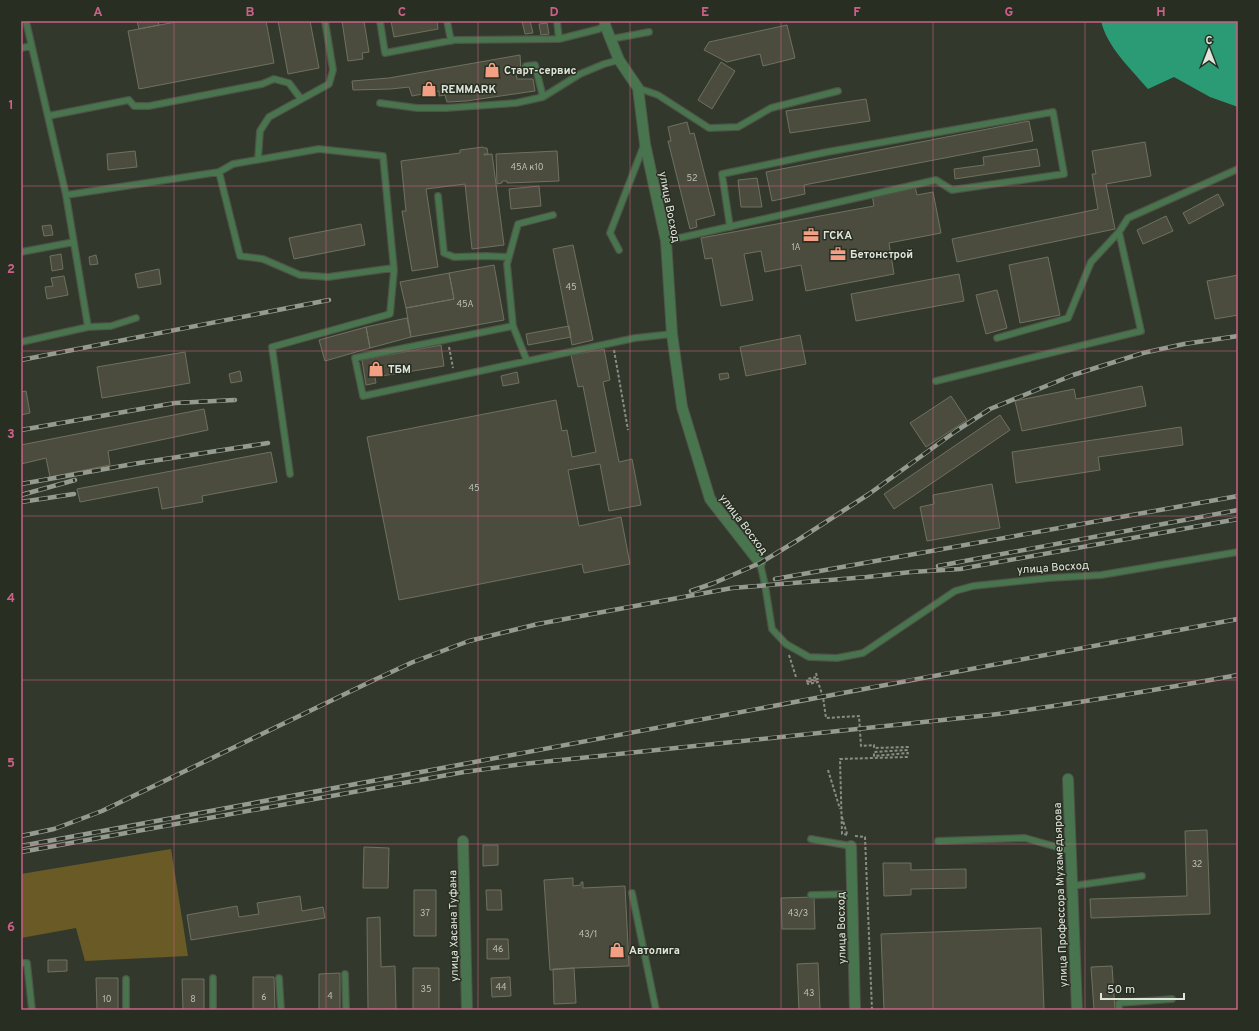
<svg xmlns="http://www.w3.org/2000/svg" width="1259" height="1031" font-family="Overpass,sans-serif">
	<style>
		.green { fill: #6a5a25 }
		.water { fill: #2b9b75 }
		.building { fill: #4b4c3d; stroke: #6f7160 }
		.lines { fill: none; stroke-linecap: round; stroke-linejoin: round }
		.service-casing { stroke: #4e5548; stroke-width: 8 }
		.minor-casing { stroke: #4e5548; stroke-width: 12 }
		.path { stroke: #888e83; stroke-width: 2; stroke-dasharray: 3 2; stroke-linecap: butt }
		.service { stroke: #49754e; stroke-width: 5.5 }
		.minor { stroke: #49754e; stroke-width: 10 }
		.rail-casing { stroke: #959b90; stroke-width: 4.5 }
		.rail { stroke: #282f22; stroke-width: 3; stroke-dasharray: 9; stroke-linecap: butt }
		.grid { fill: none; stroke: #cc6088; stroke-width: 1; stroke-opacity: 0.55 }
		.labels { text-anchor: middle; stroke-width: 3; stroke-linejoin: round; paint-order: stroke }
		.number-label { font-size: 9px; fill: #bbbfb4 }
		.poi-label { font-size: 11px; font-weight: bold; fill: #e0e5dc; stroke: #282f22; text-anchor: start }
		.street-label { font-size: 11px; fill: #e0e5dc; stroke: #282f22 }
		.neatline { fill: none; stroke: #cc6088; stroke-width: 1.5 }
		.grid-label { font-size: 13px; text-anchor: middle; font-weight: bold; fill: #cc6088 }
	</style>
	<rect width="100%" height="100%" fill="#32392c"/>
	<path class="green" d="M171 849 188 956 85 961 76 928 21 938V874Z"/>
	<path class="water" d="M1101 21H1238V107L1210 97 1174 77 1148 89C1131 69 1107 47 1101 21Z"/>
	<path class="building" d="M137 21H158L159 25 139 29Z
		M181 21H266L274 63 139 89 128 31Z
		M278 21H310L319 68 288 74Z
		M342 21H364L369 52 362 53 363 59 348 61Z
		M391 21H437L438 29 394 37Z
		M522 21H530L533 33 525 34Z
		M547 23 549 34 541 35 539 24Z
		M787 25 795 58 763 66 760 54 727 62 704 50 709 42Z
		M520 55 521 73 516 74 517 79H533L535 91 466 101 447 102 445 95 439 96V91L412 96 409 87 391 89 353 90 352 81 389 78Z
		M721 62 735 71 712 109 698 100Z
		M866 99 870 121 790 133 786 111Z
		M1029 121 1033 141 804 185 805 194 772 201 766 172Z
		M687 122 690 134 694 133 715 215 696 220 697 227 690 229 668 141H671L668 127Z
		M1145 142 1151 176 1106 184 1115 229 957 262 952 239 1098 209 1092 174H1096L1092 151Z
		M483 147 484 148H487L488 154H484V155L492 154 504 245 472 249 465 184 426 189 438 267 412 271 402 211H406L401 161 460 153V150Z
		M1037 149 1040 166 955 179 954 169 984 165 983 157Z
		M135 151 137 167 108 170 107 154Z
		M557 151 559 181 507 183V181H502V183L497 184 496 154Z
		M757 178 762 207H741L738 180Z
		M539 186 541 206 511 209 509 189Z
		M915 187 917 195 933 192 941 233 889 243 894 274 806 291 801 265 765 272 761 251 744 254 753 300 721 306 712 258 705 259 701 238 874 206 872 195Z
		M1218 194 1224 205 1189 224 1183 213Z
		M1166 216 1173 231 1143 244 1137 230Z
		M361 224 365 245 294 259 289 238Z
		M51 225 53 235 44 236 42 226Z
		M573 245 593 340 572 345 553 249Z
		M61 254 63 269 52 271 50 256Z
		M96 255 98 264 90 265 89 257Z
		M1048 257 1060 315 1020 323 1009 265Z
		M494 265 504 320 411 337 406 308 454 299 449 273Z
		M159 269 161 284 138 288 135 274Z
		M449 273 454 299 406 308 400 282Z
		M959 274 964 301 856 321 851 294Z
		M1238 275V315L1215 319 1207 281Z
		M64 276 68 295 47 299 45 287 53 286 51 278Z
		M997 290 1007 328 986 334 976 295Z
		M407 318 411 337 370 348 366 327Z
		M569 326 571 337 528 345 526 334Z
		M366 327 370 348 325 361 319 340Z
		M800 335 806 364 746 376 740 347Z
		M441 345 444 366 375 377 376 383 366 385 362 360Z
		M604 349 610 380 603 382 619 462 632 459 641 505 609 511 600 464 568 470 579 526 621 517 630 564 584 573 582 564 399 600 367 437 556 400 562 431 567 430 572 457 596 452 583 386 578 387 571 355Z
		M185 352 190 383 102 398 97 367Z
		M240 371 242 381 231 383 229 374Z
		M517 372 519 383 503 386 501 376Z
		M728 373 729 378 720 380 719 374Z
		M1142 386 1146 406 1022 431 1015 401 1074 389 1076 399Z
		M26 391 30 413 21 415V392Z
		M951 396 967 420 926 447 910 423Z
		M204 409 208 430 108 451 110 465 50 477 46 458 21 464V445Z
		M1000 415 1010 430 894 509 884 494Z
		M1181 427 1183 445 1098 457 1100 470 1016 483 1012 452Z
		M271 452 277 482 202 496 203 502 162 509 158 487 80 502 77 489Z
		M992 484 1000 528 927 541 920 507 934 504 933 495Z
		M1207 830 1210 914 1091 918 1090 899 1187 896 1185 831Z
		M483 845H498V865L483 866Z
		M364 847 389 848 388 888H363Z
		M883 863H911V870L966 869V888L911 889V895L884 896Z
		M573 878V886L581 885V882H583V888L625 886 629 966 574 968 550 970 544 880Z
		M414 890H436V936H414Z
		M486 890H501L502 910H487Z
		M300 896 302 911 323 907 325 918 191 940 187 915 237 906 239 917 259 914 257 903Z
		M814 897 815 929H782L781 898Z
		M380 917 381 967 395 966 396 1009 368 1010 367 918Z
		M1041 928 1044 1010H884L881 934Z
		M487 939H508L509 959H487Z
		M48 960H67V971L48 972Z
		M818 963 820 1010H799L797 964Z
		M1112 966 1115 1010H1094L1091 967Z
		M413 968H439V1010H413Z
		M574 968 576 1003 554 1004 553 969Z
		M340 973V1010H319V974Z
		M253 977H274L275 1010H253Z
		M510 977 511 996 492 997 491 978Z
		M96 978H118V1010H97Z
		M182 979H204V1010H183Z"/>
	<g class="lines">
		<defs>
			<path id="service" d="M26 21 66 195 88 327
				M380 21 385 53 454 40 559 39 599 29 605 25
				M447 21 451 41
				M557 21 559 39
				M611 39 649 32
				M21 48 31 46
				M526 66 535 65 543 97
				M638 88 658 95 709 128 738 127 771 108 838 91
				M380 103 417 108H446L516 103 543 97 580 74 604 64 619 60
				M48 116 129 100 134 106H149L262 84 274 79 289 83 301 99
				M258 159 260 131 269 117 329 84 333 70 325 21
				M219 172 240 256 263 259 300 275 328 277 393 268
				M66 195 219 172 233 164 319 149 383 156 394 270 390 314 272 347 290 474
				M438 196 444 253 454 257 486 256 509 257
				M666 241 936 180 952 190 1064 174 1053 112 827 152 722 174 730 227
				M619 250 610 233 644 145
				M21 252 74 242
				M513 326 355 358 363 396 635 338 672 334
				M997 338 1068 318 1091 262 1119 232
				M21 342 88 327 111 326 136 318
				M527 361 513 326 507 264 518 224 553 215
				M936 381 1141 331 1119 232 1128 218 1238 169
				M760 563 765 585 772 629 786 644 809 657 837 658 863 653 955 591 973 586 1049 578 1101 575 1238 552
				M811 839 851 846
				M938 841 1025 838 1071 851
				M1072 886 1142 876
				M632 893 656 1010
				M811 895 852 894
				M21 963H27L32 1010
				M345 974 346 1010
				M213 978V1010
				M279 978 281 1010
				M126 979V1010
				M1119 1010V1003L1172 999"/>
			<path id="minor" d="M605 21V25L619 60 638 88 645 144 666 241 672 334 682 407 710 499 760 563
				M1068 779 1077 1010
				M463 841 467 1010
				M851 846 855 1010"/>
		</defs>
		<use href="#service" class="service-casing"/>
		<use href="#minor" class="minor-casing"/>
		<path class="path" d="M449 347 453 368
			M614 350 628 430
			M789 655 796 677
			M816 673 817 677 807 679V681L818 679V680L807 682 808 684 818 682 823 697 826 718 859 716 861 746 874 745V748L908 747 907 750 874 752V756L908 753 907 757 840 759 842 834 849 835
			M828 770 840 809
			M842 817 847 834
			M855 836 865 837 872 1010"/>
		<use href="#service" class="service"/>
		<use href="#minor" class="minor"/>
		<defs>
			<path id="rail" d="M21 360 329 300
				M21 430 175 403 235 400
				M21 484 133 464 268 443
				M21 495 75 480
				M21 502 74 494
				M938 566 1238 510
				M775 579 1238 496
				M691 591 714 583 760 563 798 540 869 494 956 431 990 409 1073 375 1143 353 1184 344 1238 336
				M21 836 54 829 102 811 372 681 413 662 469 641 538 624 732 588 867 577 911 572 960 569 1238 519
				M21 846C427 772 832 694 1238 619
				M21 852 464 772 523 764 990 715C1073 704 1156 690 1238 675"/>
		</defs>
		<use href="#rail" class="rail-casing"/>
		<use href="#rail" class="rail"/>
	</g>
	<path class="grid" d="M174 21V1010M326 21V1010M478 21V1010M630 21V1010M781 21V1010M933 21V1010M1085 21V1010M21 186H1238M21 351H1238M21 516H1238M21 680H1238M21 844H1238"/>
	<defs>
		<symbol id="shop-bare" viewBox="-9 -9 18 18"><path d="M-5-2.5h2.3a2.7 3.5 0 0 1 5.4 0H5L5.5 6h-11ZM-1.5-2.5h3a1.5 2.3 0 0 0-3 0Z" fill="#f39f83" stroke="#282f22" stroke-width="2.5" paint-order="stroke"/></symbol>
		<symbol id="office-bare" viewBox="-9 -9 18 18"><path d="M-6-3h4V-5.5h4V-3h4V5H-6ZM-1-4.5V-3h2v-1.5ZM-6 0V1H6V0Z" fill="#f39f83" stroke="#282f22" stroke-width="2.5" paint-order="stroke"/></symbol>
	</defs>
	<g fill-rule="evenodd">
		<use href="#shop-bare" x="481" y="59" width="22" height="22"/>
		<use href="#shop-bare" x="418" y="78" width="22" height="22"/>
		<use href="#office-bare" x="800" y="224" width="22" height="22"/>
		<use href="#office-bare" x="827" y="243" width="22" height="22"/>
		<use href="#shop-bare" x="365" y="358" width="22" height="22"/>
		<use href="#shop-bare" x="606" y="939" width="22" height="22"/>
	</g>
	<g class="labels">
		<g class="number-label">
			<text x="527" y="170">45А к10</text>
			<text x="692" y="181">52</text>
			<text x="796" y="250">1А</text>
			<text x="571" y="290">45</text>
			<text x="465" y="307">45А</text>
			<text x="474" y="491">45</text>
			<text x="1197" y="867">32</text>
			<text x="425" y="916">37</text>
			<text x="798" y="916">43/3</text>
			<text x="588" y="937">43/1</text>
			<text x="498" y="952">46</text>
			<text x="501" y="990">44</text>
			<text x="426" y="992">35</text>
			<text x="809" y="996">43</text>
			<text x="330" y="999">4</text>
			<text x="264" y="1000">6</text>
			<text x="107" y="1002">10</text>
			<text x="193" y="1002">8</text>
		</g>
		<g class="poi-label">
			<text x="504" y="74">Старт-сервис</text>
			<text x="441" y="93">REMMARK</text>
			<text x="823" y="239">ГСКА</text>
			<text x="850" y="258">Бетонстрой</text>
			<text x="388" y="373">ТБМ</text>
			<text x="629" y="954">Автолига</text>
		</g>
		<g class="street-label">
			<text transform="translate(670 207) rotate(79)" y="4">улица Восход</text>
			<text transform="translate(744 524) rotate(53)" y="4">улица Восход</text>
			<text transform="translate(1053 567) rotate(-4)" y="4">улица Восход</text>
			<text transform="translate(1060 895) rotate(-92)" y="4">улица Профессора Мухамедьярова</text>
			<text transform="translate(453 926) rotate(-91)" y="4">улица Хасана Туфана</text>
			<text transform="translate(841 928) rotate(-91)" y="4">улица Восход</text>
		</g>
	</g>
	<rect width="1259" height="1031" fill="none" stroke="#282f22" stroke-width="44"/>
	<g transform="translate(1209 50)" stroke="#282f22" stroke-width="3" paint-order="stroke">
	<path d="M0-3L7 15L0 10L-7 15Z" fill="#e0e5dc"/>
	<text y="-6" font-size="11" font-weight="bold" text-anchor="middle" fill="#e0e5dc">С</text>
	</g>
	<path d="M1101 993v6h83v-6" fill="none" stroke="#e0e5dc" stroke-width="2"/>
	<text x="1107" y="993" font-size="12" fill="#e0e5dc" stroke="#282f22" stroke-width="3" paint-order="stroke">50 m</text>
	<rect x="22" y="22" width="1215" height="987" class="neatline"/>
	<g class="grid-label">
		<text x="98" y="16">A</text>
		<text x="250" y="16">B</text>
		<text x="402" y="16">C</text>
		<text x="554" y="16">D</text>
		<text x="705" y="16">E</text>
		<text x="857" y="16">F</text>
		<text x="1009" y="16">G</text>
		<text x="1161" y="16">H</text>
		<text x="11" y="109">1</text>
		<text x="11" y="273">2</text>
		<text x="11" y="438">3</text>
		<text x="11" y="602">4</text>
		<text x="11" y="767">5</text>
		<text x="11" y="931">6</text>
	</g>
</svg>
